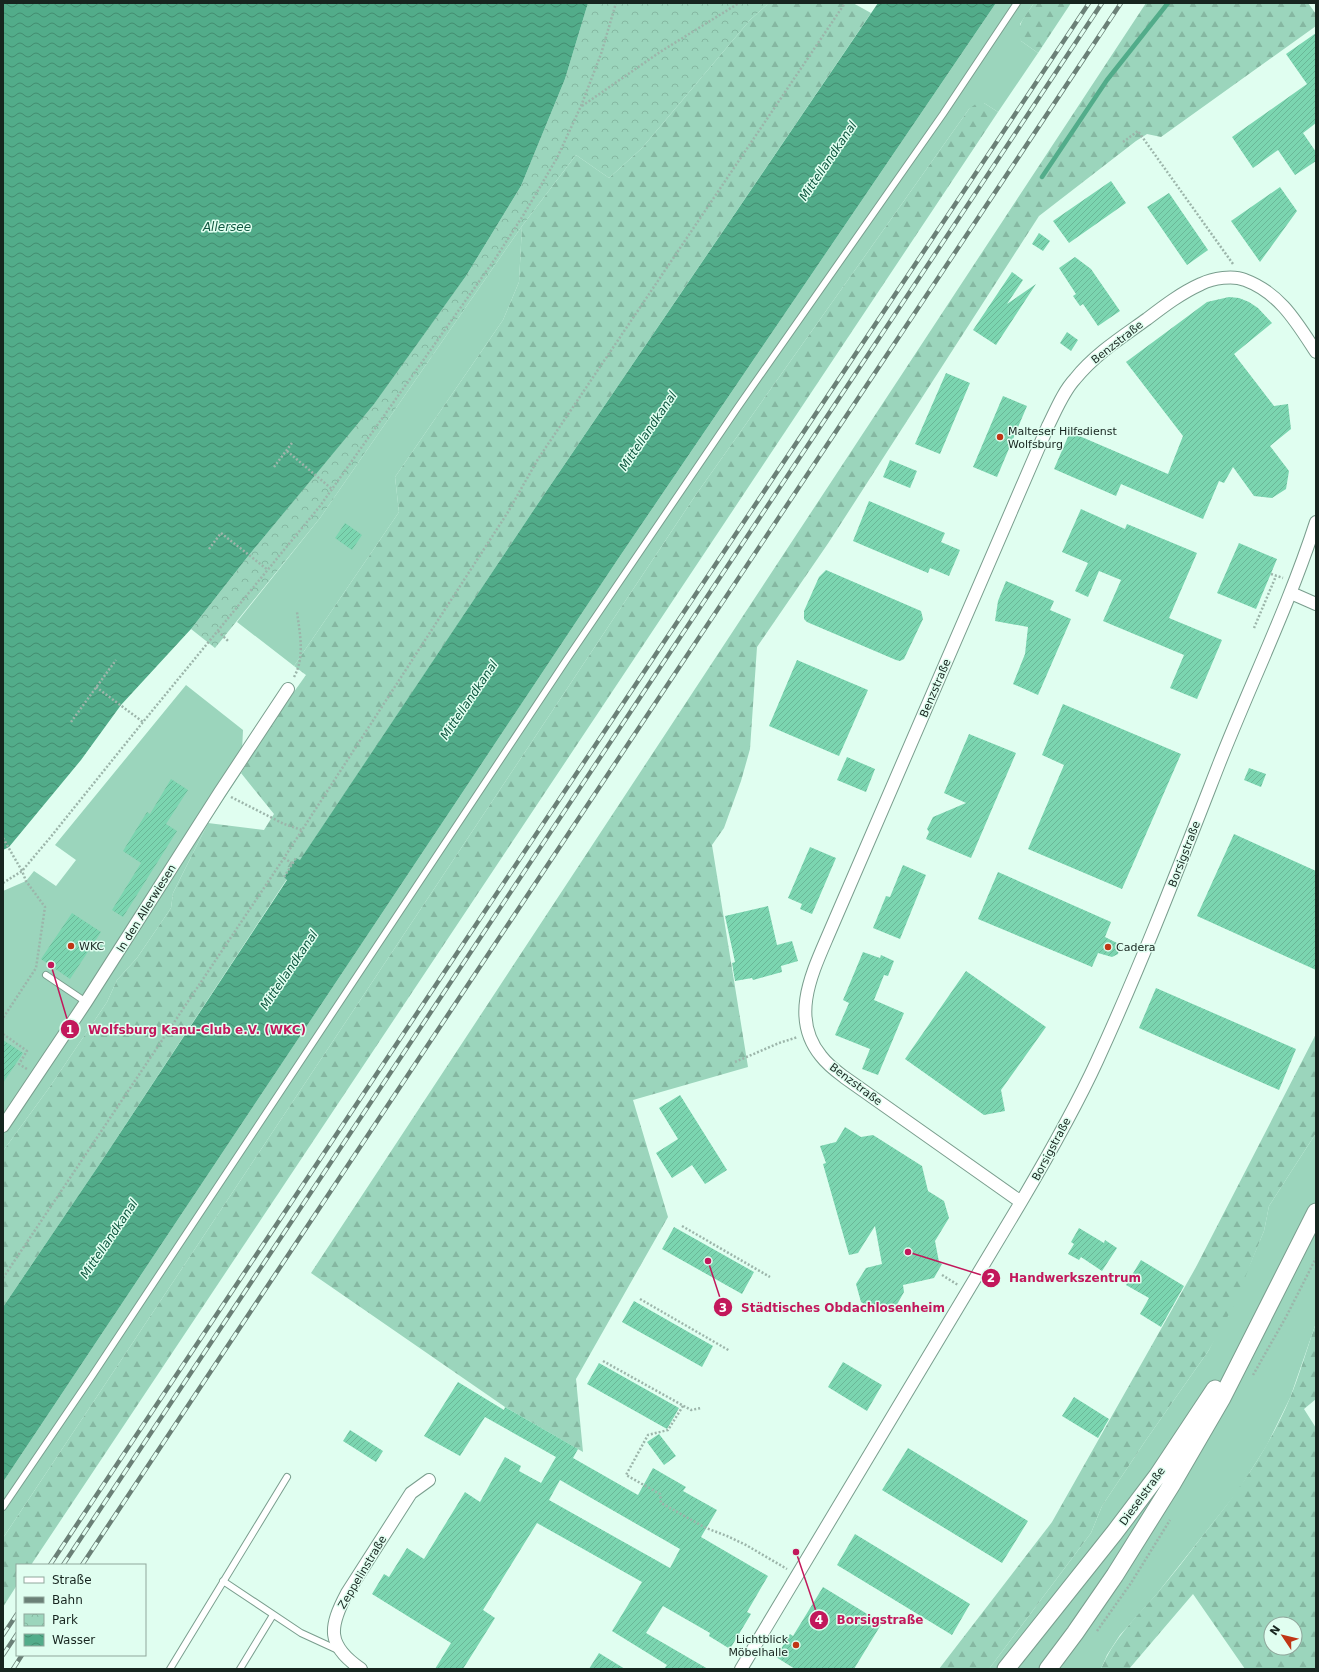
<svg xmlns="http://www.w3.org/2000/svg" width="1319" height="1672" font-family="'DejaVu Sans',sans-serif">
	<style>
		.green { fill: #9bd5bc }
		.forest { fill: url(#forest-firs); fill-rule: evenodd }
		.park { fill: url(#park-crowns) }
		.water { fill: url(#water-waves) }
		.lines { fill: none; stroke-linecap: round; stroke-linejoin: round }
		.stream { stroke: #52ac8a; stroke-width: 4.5 }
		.building { fill: url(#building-hatch); fill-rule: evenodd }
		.service-casing { stroke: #7a9e8e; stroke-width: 8 }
		.minor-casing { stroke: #7a9e8e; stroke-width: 14 }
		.secondary-casing { stroke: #7a9e8e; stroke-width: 19 }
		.path { stroke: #9cb5aa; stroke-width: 2.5; stroke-dasharray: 2 2; stroke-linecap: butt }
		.service { stroke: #fff; stroke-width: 6 }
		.minor { stroke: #fff; stroke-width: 12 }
		.secondary { stroke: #fff; stroke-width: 17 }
		.rail-casing { stroke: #6b8077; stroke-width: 4.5 }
		.rail { stroke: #e0fef0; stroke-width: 3; stroke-dasharray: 9; stroke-linecap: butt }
		.poi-dot { fill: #c03615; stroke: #e0fef0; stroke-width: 1.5 }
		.labels { text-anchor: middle; stroke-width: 3; stroke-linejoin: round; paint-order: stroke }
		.street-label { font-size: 11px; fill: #17251f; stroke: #e0fef0 }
		.poi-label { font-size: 11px; fill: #17251f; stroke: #e0fef0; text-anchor: start }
		.water-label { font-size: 12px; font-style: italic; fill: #105941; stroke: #e0fef0 }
		.leader { fill: none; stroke: #c2185b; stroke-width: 1.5 }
		.callout-dot { fill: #c2185b; stroke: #e0fef0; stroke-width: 1.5 }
		.mark-label { font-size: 12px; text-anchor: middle; font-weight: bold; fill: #fff }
		.callout-label { font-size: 12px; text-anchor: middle; font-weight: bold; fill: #c2185b; stroke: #e0fef0; stroke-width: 3; stroke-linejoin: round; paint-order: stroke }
	</style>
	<defs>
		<pattern id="forest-firs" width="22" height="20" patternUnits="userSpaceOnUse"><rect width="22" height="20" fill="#9bd5bc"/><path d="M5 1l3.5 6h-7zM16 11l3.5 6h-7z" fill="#85b7a1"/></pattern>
		<pattern id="park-crowns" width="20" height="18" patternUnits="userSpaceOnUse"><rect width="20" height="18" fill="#9bd5bc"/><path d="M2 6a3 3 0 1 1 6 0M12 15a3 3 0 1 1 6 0" fill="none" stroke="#85b7a1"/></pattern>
		<pattern id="water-waves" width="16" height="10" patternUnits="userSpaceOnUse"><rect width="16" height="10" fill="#52ac8a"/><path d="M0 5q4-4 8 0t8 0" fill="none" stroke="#438c70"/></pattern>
		<pattern id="building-hatch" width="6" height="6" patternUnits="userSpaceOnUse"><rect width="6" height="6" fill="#7bd5b0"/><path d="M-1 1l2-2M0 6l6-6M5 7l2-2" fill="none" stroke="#6ab797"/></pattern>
	</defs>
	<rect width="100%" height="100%" fill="#e0fef0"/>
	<path class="green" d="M996 3H1034L1020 24 1021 41 1038 53 998 112 984 103 969 109 695 496 3 1538V1482L618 559Z
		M522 226 519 282 503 320 395 477 399 512 294 666 237 622 320 518Z
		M186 685 243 730 241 773 208 823 173 893 171 908 137 958 117 980 107 1002 49 1088 3 1151V891L26 881 34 871 56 886 76 860 55 845Z
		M1316 1133V1323L1290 1398 1267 1445 1238 1491 1156 1595 1120 1635 1107 1655 1101 1669H989L1091 1533 1102 1506 1146 1440 1209 1350 1251 1262 1264 1231 1269 1206Z"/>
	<path class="forest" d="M769 3H853L871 13 537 505 300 861 296 858 284 877 287 879 101 1162 3 1307V1151L49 1088 107 1002 117 980 137 958 171 908 173 893 208 823 264 830 274 814 241 773 271 724 306 675 294 666 399 512 395 477 503 320 519 282 522 226 576 155 609 178 642 148 750 20Z
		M1034 3H1071L1038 53 1021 41C1015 25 1025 17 1034 3Z
		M1146 3H1308L1316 14V26L1161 137 1147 134 1136 141 1039 216 829 542 757 647 750 749 741 781 724 828 712 845 748 1067 633 1100 668 1217 576 1379 583 1452 505 1407 311 1273Z
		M977 103H984L998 112 31 1565H17V1585L3 1607V1538L695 496 969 109Z
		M1316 1034V1133L1269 1206 1264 1231 1233 1307 1209 1350 1146 1440 1102 1506 1091 1533 989 1669H939L1052 1522 1196 1267Z
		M1316 1323V1399L1304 1409 1316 1428V1669H1245L1193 1594 1129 1669H1101C1113 1640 1134 1619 1155 1596 1172 1576 1188 1555 1204 1534 1238 1492 1269 1448 1290 1398 1300 1374 1307 1348 1316 1323ZM1271 1624H1295V1648H1271Z"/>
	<path class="park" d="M588 3H769L750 20 642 148 609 178 576 155 522 226 320 518 215 648 191 629 249 555 373 404 466 276 521 186 565 79Z"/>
	<path class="water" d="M3 3H588L565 79 521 186 466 276 374 404 249 555 191 629 121 705 81 760 9 847 3 850Z
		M878 3H996L618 559 3 1482V1307L101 1162 287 880 284 877 296 858 300 860 537 505Z"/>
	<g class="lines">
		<path class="stream" d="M1042 177 1107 80 1168 3"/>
	</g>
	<path class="building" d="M1316 33V123L1303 133 1316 152V161L1295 175 1278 150 1253 168 1232 137 1307 84 1286 54Z
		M1111 181 1126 203 1069 243 1053 221Z
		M1280 187 1297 211 1260 262 1231 221Z
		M1169 193 1208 250 1187 265 1147 207Z
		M1039 233 1050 241 1043 251 1032 244Z
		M1075 257 1091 269 1120 311 1098 326 1083 304 1080 306 1073 296 1076 294 1059 268Z
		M1012 272 1023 280 1007 304 1036 284 996 345 973 330Z
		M1229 297 1239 298 1249 302 1258 308 1272 323 1234 354 1274 406 1288 404 1291 429 1270 446 1289 471 1286 489 1272 498 1254 496 1233 467 1224 483 1219 481 1203 519 1121 484 1116 496 1054 469 1070 432 1168 474 1183 436 1126 362 1207 302Z
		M1067 332 1078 340 1071 351 1060 343Z
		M946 373 970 383 940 454 915 444Z
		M1003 396 1027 406 997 477 973 467Z
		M890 460 917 471 910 488 883 477Z
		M869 501 945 533 941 542 960 550 949 576 930 568 928 573 853 541Z
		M1081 509 1125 529 1127 524 1197 553 1169 618 1222 640 1197 699 1170 688 1184 655 1103 621 1121 580 1099 571 1088 597 1075 591 1088 563 1062 552Z
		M345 523 362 535 352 550 335 538Z
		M1239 543 1277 559 1256 609 1217 593Z
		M826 570 921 611 923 619 904 659 900 661 896 660 807 622 804 619V611L819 577Z
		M1006 581 1054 601 1050 610 1071 619 1038 695 1013 684 1025 654 1028 627 995 621 998 601Z
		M797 660 868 690 839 756 769 726Z
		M1063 704 1181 754 1122 889 1028 849 1064 765 1042 755Z
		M969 734 1016 753 971 858 926 839 929 832 927 829 933 817 966 803 944 793Z
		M847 757 875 769 866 792 837 780Z
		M1249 768 1266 774 1261 787 1244 780Z
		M171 779 188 790 166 824 177 831 123 917 112 910 141 863 123 851 147 812 150 814Z
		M1234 834 1316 871V970L1197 916Z
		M810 847 836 858 812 914 800 909 802 904 788 898Z
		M903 865 926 875 900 939 873 928 886 896 890 897Z
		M998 872 1111 922 1105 937 1119 944 1120 947 1118 954 1112 957 1098 953 1092 967 978 919Z
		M768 906 777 945 792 941 798 961 781 966 782 972 753 980 752 978 735 981 732 963 735 962 725 916Z
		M72 913 101 932 70 979 41 959Z
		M863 952 880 958 881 955 894 961 888 976 884 975 874 1000 904 1013 878 1075 862 1069 870 1049 835 1035 849 1003 843 1000Z
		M966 971 1046 1027 1001 1090 1005 1111 984 1115 905 1059Z
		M1156 988 1296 1049 1279 1090 1139 1028Z
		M3 1040 23 1053 3 1083Z
		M680 1095 727 1170 705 1184 692 1165 672 1178 656 1153 678 1139 659 1108Z
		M845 1127 861 1137 873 1135 922 1166 928 1191 944 1201 949 1218 935 1241 939 1262 942 1264 934 1278 903 1285 904 1292 895 1308 876 1312 861 1302 856 1284 866 1268 882 1264 875 1226 858 1253 849 1255 823 1164 826 1163 820 1146 836 1142Z
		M674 1227 754 1272 742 1294 662 1249Z
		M1079 1228 1104 1243 1105 1240 1117 1248 1102 1271 1081 1257 1079 1260 1068 1254 1074 1244 1071 1242Z
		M1141 1260 1184 1286 1161 1327 1140 1314 1149 1298 1126 1285Z
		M634 1301 713 1346 702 1367 622 1322Z
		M843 1362 882 1385 867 1411 828 1387Z
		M599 1363 679 1408 667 1429 587 1384Z
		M458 1382 504 1410 505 1407 578 1449 573 1458 638 1495 653 1468 686 1487 683 1491 717 1510 701 1537 768 1576 747 1612 751 1614 730 1649 709 1636 710 1633 663 1606 646 1633 708 1669H664L667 1665 612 1631 642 1582 537 1523 483 1610 495 1618 463 1669H435L451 1643 372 1594 384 1574 389 1577 407 1548 424 1559 465 1492 480 1502 505 1457 521 1466 519 1471 541 1483 556 1457 485 1417 460 1456 424 1436ZM560 1480 680 1549 670 1568 549 1500Z
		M1074 1397 1109 1419 1098 1438 1062 1416Z
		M350 1430 383 1451 376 1462 343 1441Z
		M659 1434 676 1456 664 1465 647 1442Z
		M908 1448 1028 1521 1002 1563 882 1490Z
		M855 1534 970 1604 952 1635 837 1565Z
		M823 1587 882 1623 854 1669H795L776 1657 790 1634 793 1636Z
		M599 1653 625 1669H589Z"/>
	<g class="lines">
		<defs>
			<path id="service" d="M46 975 86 1002
				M3 1507 92 1376 567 659 738 407 943 114 1017 3
				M223 1581 301 1633 338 1650
				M170 1669 287 1477
				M240 1669 273 1615"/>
			<path id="minor" d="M1291 593 1316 604
				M3 1126 86 1002 220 792 288 689
				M1021 1202 844 1077C836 1071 827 1064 821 1056 789 1017 813 971 830 931L1048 426C1056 410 1063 392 1075 379 1095 354 1122 337 1147 319 1164 306 1181 293 1201 284 1213 278 1233 275 1245 280 1280 293 1297 323 1316 352
				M361 1669C326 1645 329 1627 347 1593L411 1493 429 1480
				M741 1669 1021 1202C1048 1156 1075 1109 1097 1061 1142 963 1180 864 1219 764 1251 683 1289 605 1316 522"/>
			<path id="secondary" d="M1006 1669 1115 1532 1158 1475 1215 1389
				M1048 1669 1075 1633 1115 1575 1172 1484 1222 1398 1316 1212"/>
		</defs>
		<use href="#service" class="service-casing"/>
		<use href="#minor" class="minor-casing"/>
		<use href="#secondary" class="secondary-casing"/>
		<path class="path" d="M582 106 660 52 739 3
			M1123 142 1138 131 1233 264
			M287 451 333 490
			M274 467 292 443
			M209 549 221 533 268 570
			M1271 574 1283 578
			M1254 628 1276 576
			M218 631 229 642
			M294 677C305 657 300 635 297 612
			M96 687 143 722
			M71 722 116 660
			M231 797 284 824 302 830
			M3 838 22 871 26 881 45 907 36 968 3 1018
			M284 858 293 864
			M284 877 296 858
			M3 883 22 871 49 839 143 722 320 506 495 259 524 214 557 158 581 106 601 54 616 3
			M3 1034 27 1051 19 1064 27 1069
			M735 1062 779 1043 798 1037
			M682 1226 770 1277
			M942 1275 958 1285
			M3 1278 284 858 508 512 538 459 845 3
			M640 1299 730 1351
			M603 1361 691 1410 701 1408
			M1253 1375 1286 1317 1316 1258
			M683 1406 668 1430 648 1435 626 1475 660 1494 661 1503 706 1528 727 1536 746 1545 787 1569
			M1097 1631 1131 1583 1170 1520"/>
		<use href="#service" class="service"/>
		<use href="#minor" class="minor"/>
		<use href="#secondary" class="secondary"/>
		<defs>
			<path id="rail" d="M50 1565 1089 3
				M63 1565 1102 3
				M82 1565 1121 3
				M3 1635 17 1614
				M3 1655 17 1634
				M13 1669 22 1655"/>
		</defs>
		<use href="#rail" class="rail-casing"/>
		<use href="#rail" class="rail"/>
	</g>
	<g class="poi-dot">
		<circle cx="1000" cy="437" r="4"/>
		<circle cx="71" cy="946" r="4"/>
		<circle cx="1108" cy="947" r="4"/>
		<circle cx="796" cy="1645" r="4"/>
	</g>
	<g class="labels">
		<g class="street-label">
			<text transform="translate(1117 342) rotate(-38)" y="4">Benzstraße</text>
			<text transform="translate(935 688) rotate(-67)" y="4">Benzstraße</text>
			<text transform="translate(1184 854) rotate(-69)" y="4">Borsigstraße</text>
			<text transform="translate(146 908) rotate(-58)" y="4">In den Allerwiesen</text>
			<text transform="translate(856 1084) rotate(37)" y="4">Benzstraße</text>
			<text transform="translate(1051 1149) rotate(-62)" y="4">Borsigstraße</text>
			<text transform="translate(1142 1496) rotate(-54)" y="4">Dieselstraße</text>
			<text transform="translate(362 1572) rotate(-59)" y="4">Zeppelinstraße</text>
		</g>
		<g class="poi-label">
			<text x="1008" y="435">Malteser Hilfsdienst<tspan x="1008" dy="13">Wolfsburg</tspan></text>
			<text x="79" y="950">WKC</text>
			<text x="1116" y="951">Cadera</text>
			<text x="788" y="1643" text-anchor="end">Lichtblick<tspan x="788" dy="13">Möbelhalle</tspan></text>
		</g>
		<g class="water-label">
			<text transform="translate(828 161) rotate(-56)" y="4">Mittellandkanal</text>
			<text x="227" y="231">Allersee</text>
			<text transform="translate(648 431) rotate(-56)" y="4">Mittellandkanal</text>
			<text transform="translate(469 700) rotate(-56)" y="4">Mittellandkanal</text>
			<text transform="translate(289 970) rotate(-56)" y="4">Mittellandkanal</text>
			<text transform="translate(109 1239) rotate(-56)" y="4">Mittellandkanal</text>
		</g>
	</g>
	<path class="leader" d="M51 965L70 1029M908 1252L991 1278M708 1261L723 1307M796 1552L819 1620"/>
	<g class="callout-dot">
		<circle cx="51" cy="965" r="4"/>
		<circle cx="908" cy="1252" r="4"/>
		<circle cx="708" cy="1261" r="4"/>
		<circle cx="796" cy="1552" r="4"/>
		<circle cx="70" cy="1029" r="10"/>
		<circle cx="991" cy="1278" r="10"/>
		<circle cx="723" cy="1307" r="10"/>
		<circle cx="819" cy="1620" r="10"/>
	</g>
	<g class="mark-label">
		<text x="70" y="1034">1</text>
		<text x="991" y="1282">2</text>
		<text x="723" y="1312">3</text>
		<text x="819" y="1624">4</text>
	</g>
	<g class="callout-label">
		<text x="197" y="1034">Wolfsburg Kanu-Club e.V. (WKC)</text>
		<text x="1075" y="1282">Handwerkszentrum</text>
		<text x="843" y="1312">Städtisches Obdachlosenheim</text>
		<text x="880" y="1624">Borsigstraße</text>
	</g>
	<rect width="1319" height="1672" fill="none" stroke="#17251f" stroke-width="8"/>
	<rect x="16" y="1564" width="130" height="92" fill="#e0fef0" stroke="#90a79c"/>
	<rect x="24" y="1577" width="20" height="6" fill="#ffffff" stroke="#90a79c"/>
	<text x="52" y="1584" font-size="12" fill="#17251f">Straße</text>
	<rect x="24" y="1597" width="20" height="6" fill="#6b8077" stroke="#90a79c"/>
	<text x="52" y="1604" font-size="12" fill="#17251f">Bahn</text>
	<rect x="24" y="1614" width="20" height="12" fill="url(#park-crowns)" stroke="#90a79c"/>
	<text x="52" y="1624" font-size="12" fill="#17251f">Park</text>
	<rect x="24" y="1634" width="20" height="12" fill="url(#water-waves)" stroke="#90a79c"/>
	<text x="52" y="1644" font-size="12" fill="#17251f">Wasser</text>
	<g transform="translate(1283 1636) rotate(305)"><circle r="19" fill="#e0fef0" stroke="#90a79c"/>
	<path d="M0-3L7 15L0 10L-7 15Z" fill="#c03615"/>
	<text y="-6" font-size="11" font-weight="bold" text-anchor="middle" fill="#17251f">N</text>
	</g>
</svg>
